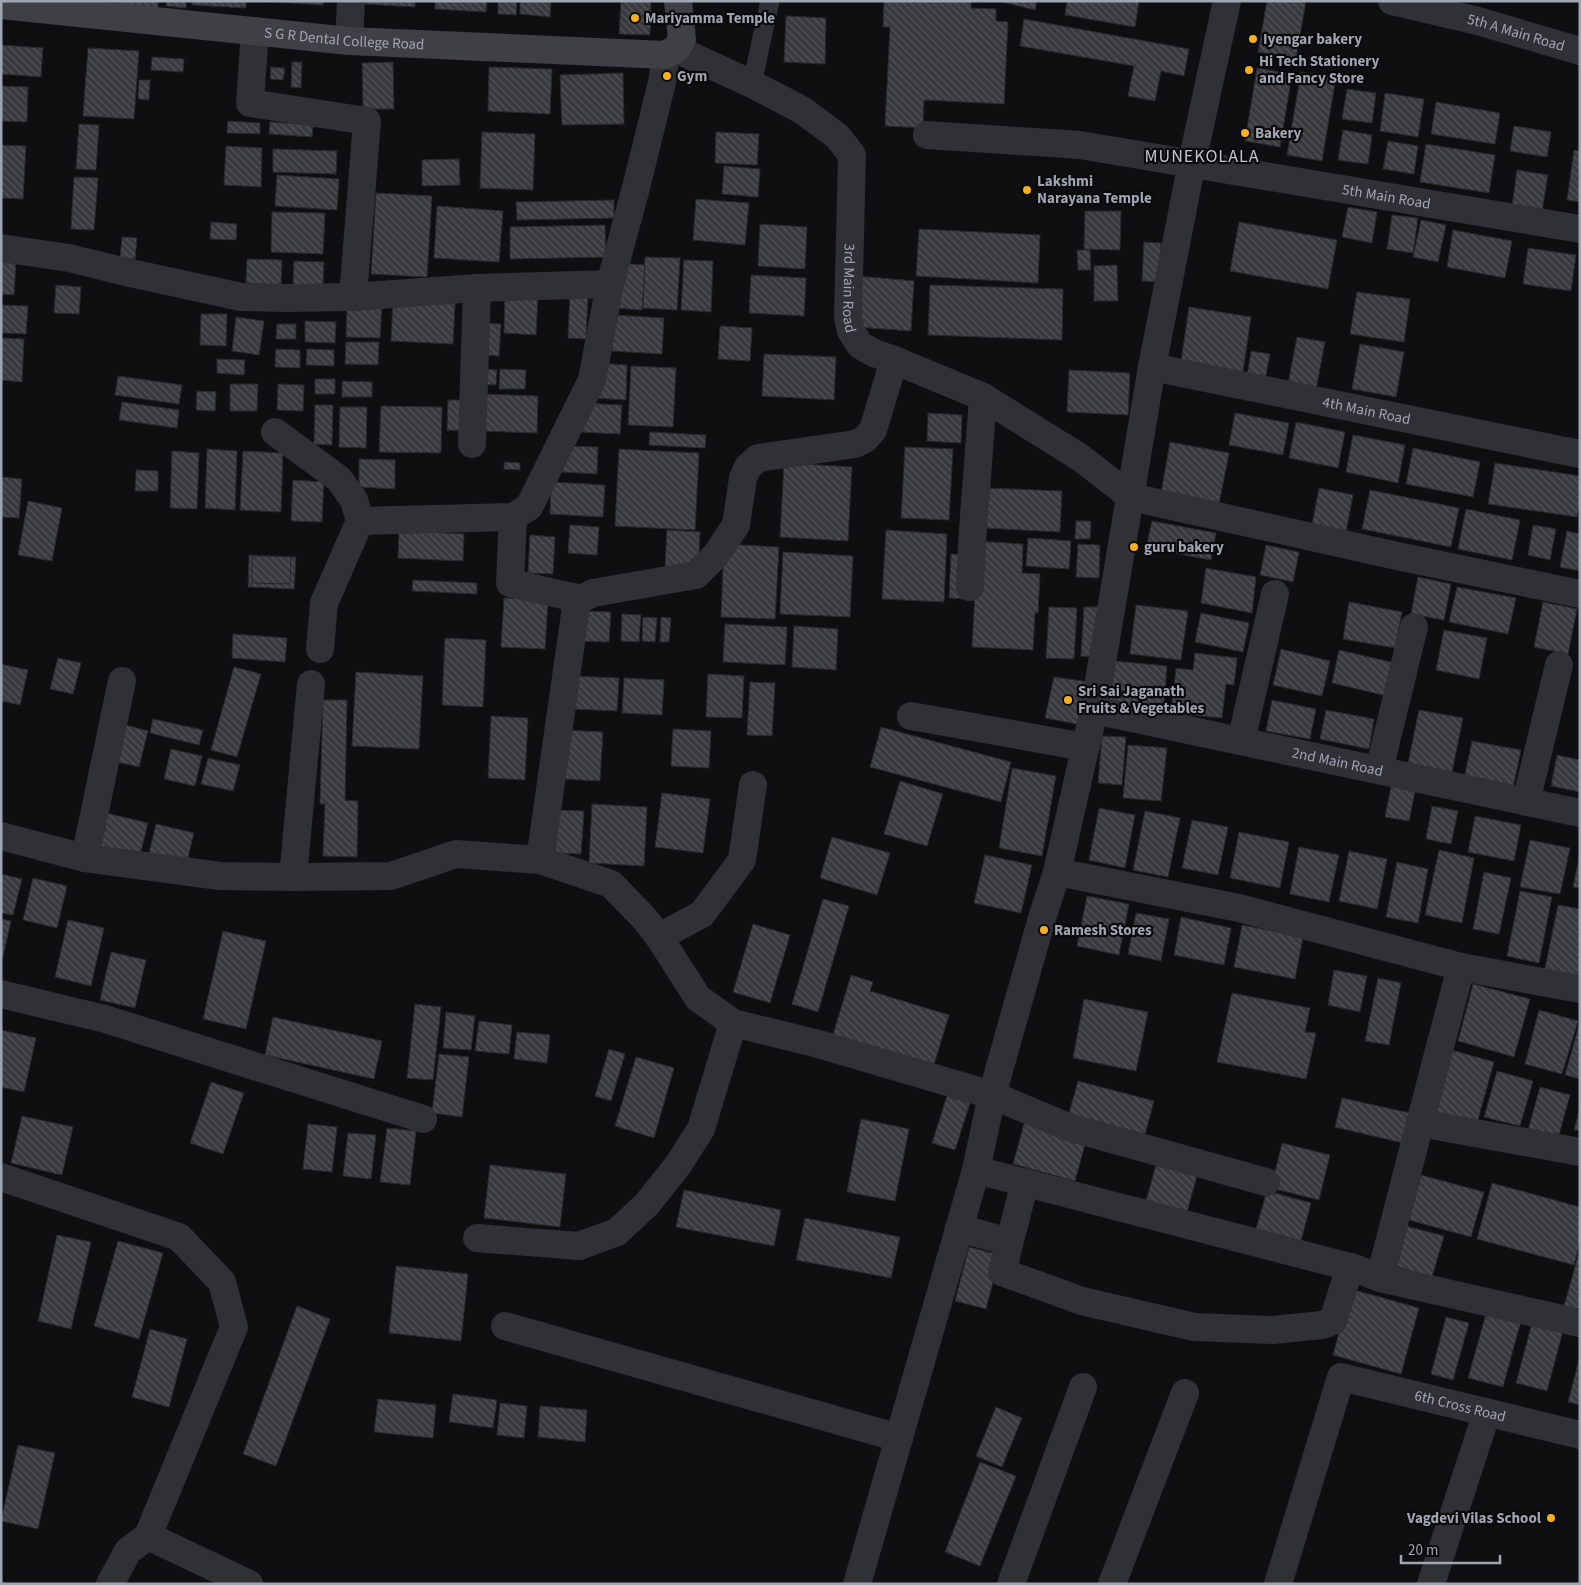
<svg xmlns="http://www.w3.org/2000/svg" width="1581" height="1585" font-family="'Source Sans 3',sans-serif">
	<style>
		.building { fill: url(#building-back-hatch); stroke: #29292d }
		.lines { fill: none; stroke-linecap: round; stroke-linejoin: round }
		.lane { stroke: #303136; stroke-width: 19 }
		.street { stroke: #303136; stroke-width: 28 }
		.secondary { stroke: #3e4046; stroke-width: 28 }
		.poi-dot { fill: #f9b01f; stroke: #0a0a0c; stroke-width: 2 }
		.labels { text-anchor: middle; stroke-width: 4.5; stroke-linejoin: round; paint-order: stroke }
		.poi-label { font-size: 15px; font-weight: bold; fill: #a0a5b2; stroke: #0a0a0c; text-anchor: start }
		.street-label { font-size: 15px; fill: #a0a5b2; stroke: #0a0a0c }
		.quarter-label { font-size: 18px; letter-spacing: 1px; fill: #c1c4ce; stroke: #0a0a0c }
	</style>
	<defs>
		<pattern id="building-back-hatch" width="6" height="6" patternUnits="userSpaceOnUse" patternTransform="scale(1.25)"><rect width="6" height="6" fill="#393a3e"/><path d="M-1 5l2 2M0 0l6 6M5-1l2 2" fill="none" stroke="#525458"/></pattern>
	</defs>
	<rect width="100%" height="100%" fill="#0f0f11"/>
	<path class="building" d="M115 1H158V9L115 5Z
		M167 1H186V8L166 6Z
		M192 1H246V8L192 5Z
		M258 1H324L323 5Z
		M364 1H415V7L364 4Z
		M435 1H487L486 12 435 9Z
		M498 1H517L516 15 498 14Z
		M520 1H551L550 17 520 14Z
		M621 1H651L650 35 619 34Z
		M884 1H971V8L996 9V21L1008 22 1004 104 924 100 923 128 885 126 890 27H883Z
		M998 1H1037L1035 10Z
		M1067 1H1139L1135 27 1065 15Z
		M1267 1H1306L1296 58 1258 52Z
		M786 16 826 18 825 64 784 62Z
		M1024 19 1189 49 1184 76 1161 71 1155 101 1128 96 1134 66 1020 46Z
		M1 45 43 48 41 77 1 74Z
		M88 48 139 51 134 119 83 116Z
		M152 57 184 59 183 72 151 70Z
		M292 62H302L301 88 291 87Z
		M393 62 394 109H363L362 63Z
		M271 67 285 68 283 80 270 79Z
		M489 67 552 69 550 114 488 111Z
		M1257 68 1292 74 1280 147 1245 141Z
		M1301 72 1336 77 1322 161 1287 155Z
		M623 73 624 124 562 125 560 75Z
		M139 80H150L149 100 138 99Z
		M1 86 28 87 27 122 1 121Z
		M1347 89 1376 93 1372 123 1342 119Z
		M1385 93 1424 99 1418 137 1380 131Z
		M1436 102 1500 113 1495 144 1431 134Z
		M228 121 260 123V134L227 133Z
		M270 122 313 125 312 137 269 134Z
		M79 124 99 125 96 170 76 169Z
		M1514 126 1551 132 1547 157 1510 151Z
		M1343 130 1372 135 1368 164 1338 160Z
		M482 132 535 134 533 190 480 188Z
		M716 132 759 134 757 165 715 163Z
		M1388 141 1418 146 1414 174 1383 169Z
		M1426 144 1495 155 1489 193 1420 182Z
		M1 145 26 146 23 199 1 198Z
		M226 146 262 148 261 187 224 185Z
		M273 149 337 151 336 174 273 172Z
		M1574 150 1580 151V202L1567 200Z
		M459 159 460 185 422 186V160Z
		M724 166 760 169 758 197 722 194Z
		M1517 170 1548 175 1542 211 1512 207Z
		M277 175 339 179 337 210 275 206Z
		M74 177 98 178 94 230 71 229Z
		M376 193 432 196 427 277 371 274Z
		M696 199 749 203 745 245 693 240Z
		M614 200V218L517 220 516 202Z
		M437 206 503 211 499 262 434 258Z
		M1348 207 1377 212 1372 243 1342 237Z
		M1085 211H1121L1120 250 1084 249Z
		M272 212 325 213 323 254 271 252Z
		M1392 215 1418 218 1413 253 1387 249Z
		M1421 220 1446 225 1438 262 1413 257Z
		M211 222 237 224 236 240 210 239Z
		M1239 222 1337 240 1328 289 1230 271Z
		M760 224 807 227 805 269 758 266Z
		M605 225 606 257 510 259V227Z
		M919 229 1040 235 1038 283 916 276Z
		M1453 230 1512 241 1505 278 1447 267Z
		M122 237 137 238 135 259H120Z
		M1144 242 1161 243 1159 282 1142 281Z
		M1528 248 1576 255 1571 291 1523 284Z
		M1077 250H1090L1091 270H1078Z
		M645 257 680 258 677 310 643 308Z
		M247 259 282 260 281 285 246 283Z
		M684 260 713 261 711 312 681 310Z
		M294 261 324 262 323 286 293 285Z
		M1 262H16L14 295 1 294Z
		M619 263 645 265 642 310 616 308Z
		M1117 265 1118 301H1094V266Z
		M751 275 806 278 804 316 749 313Z
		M858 276 914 281 911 331 856 327Z
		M56 285 81 287 79 314 54 313Z
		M930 285 1063 289 1062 340 928 335Z
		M1357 292 1410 299 1404 342 1350 334Z
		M505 293 538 294 536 335 504 333Z
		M570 293 588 294 586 339 568 338Z
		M393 301 455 304 453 344 391 341Z
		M347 304 382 306 380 338 346 337Z
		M1 305 28 306 26 334 1 333Z
		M1189 307 1251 317 1242 378 1180 368Z
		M201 314H227L226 346 200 345Z
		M614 315 664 318 662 354 612 351Z
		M236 317 264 321 259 355 232 351Z
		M305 321 336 322 335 343 305 342Z
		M484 323 501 324 499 356 483 355Z
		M277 324H296V339H276Z
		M720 326 752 328 750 361 718 359Z
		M1297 337 1325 342 1315 395 1287 389Z
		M1 338 24 339 22 382 1 380Z
		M346 342H379L378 365 345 364Z
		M1360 344 1404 352 1396 397 1352 389Z
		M276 349 300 350V368L275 367Z
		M307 349 334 350V366L306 365Z
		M1251 351 1270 354 1265 380 1247 377Z
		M764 354 836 357 834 400 762 396Z
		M217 359 245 360 244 375 217 373Z
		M597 363 627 365 626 400 595 398Z
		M631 366 676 368 673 427 628 425Z
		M477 369 497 370 496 385 477 384Z
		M500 369 526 370 525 389H499Z
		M1069 370 1130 373 1128 415 1067 412Z
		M118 376 182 385 179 404 115 395Z
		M315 379H335V394H315Z
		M342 381 372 382V397H342Z
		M230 384H258L257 411H230Z
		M278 384 304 385 303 411 277 410Z
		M197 391 216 392 215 411 196 410Z
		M484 394 538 396 537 433 482 431Z
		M448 400H464V431L447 430Z
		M122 402 179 410 177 428 119 420Z
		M581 403 622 405 620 434 580 432Z
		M315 405H333L332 445 314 444Z
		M381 406 442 407 441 453 379 452Z
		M340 407H367L366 448 339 447Z
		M928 413 962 415 961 443 927 441Z
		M1235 413 1289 423 1283 455 1229 445Z
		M1296 422 1345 432 1338 468 1289 458Z
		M650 432 706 435 705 448 649 445Z
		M1353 435 1405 445 1398 483 1346 472Z
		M1170 442 1229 453 1219 504 1161 493Z
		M563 446 598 447 597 474 562 472Z
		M905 447 953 449 949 520 901 518Z
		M1413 448 1480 462 1473 497 1406 484Z
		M207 449 237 451 235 510 205 508Z
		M619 449 699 453 695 530 615 526Z
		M172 451 199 453 197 509 170 508Z
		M243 451 283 453 281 512 240 510Z
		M359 459 395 460V489L359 487Z
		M504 462 520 463V470L504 469Z
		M784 463 852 467 848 541 780 537Z
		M1495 463 1580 476V502L1577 517 1488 504Z
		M136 470 158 471V491H135Z
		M1 477 22 479 19 518 1 517Z
		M293 480 324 482 322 522 291 521Z
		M551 482 605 485 603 517 550 514Z
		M987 488 1062 491 1060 532 985 528Z
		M1319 488 1353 495 1346 532 1312 525Z
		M1370 490 1459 508 1451 547 1362 529Z
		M28 501 62 508 52 561 18 555Z
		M1466 509 1520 520 1512 560 1458 549Z
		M1076 521H1091L1090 539H1075Z
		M1152 521 1216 533 1211 560 1146 548Z
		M570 525 599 527 597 555 568 553Z
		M1533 525 1556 529 1550 560 1528 555Z
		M667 530 700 532 698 570 665 568Z
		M886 530 947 534 944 602 882 599Z
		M399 531 464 534 463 561 398 558Z
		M1567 531 1580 534V571L1560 567Z
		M530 535 555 537 553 574 528 573Z
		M1028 538 1071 541 1069 569 1026 566Z
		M978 541 1023 544 1022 573 1040 574 1038 613H1035L1033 650 972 647Z
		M724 544 779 547 775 619 721 617Z
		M1078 544 1100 545 1099 578 1076 577Z
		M1266 545 1299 552 1293 582 1260 575Z
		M783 552 853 556 850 617 780 614Z
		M951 554 968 555 966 599 949 598Z
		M249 555 296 557 294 589 248 587Z
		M252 556 291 557 290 584 252 583Z
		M1206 568 1256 577 1252 613 1201 603Z
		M1418 577 1451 584 1444 620 1411 614Z
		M413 580 477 583V594L412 591Z
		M1457 587 1516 598 1508 634 1449 622Z
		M504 598 548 600 545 649 501 647Z
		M1349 602 1402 612 1395 648 1343 639Z
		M1543 602 1577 609 1568 654 1534 647Z
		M1136 605 1188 611 1181 660 1130 654Z
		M1049 607 1077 608 1074 659 1046 658Z
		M1084 607H1100L1097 657 1081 656Z
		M581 611 611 612 609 642 579 641Z
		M1201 613 1249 623 1243 652 1195 642Z
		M622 614 641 615 639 642 621 641Z
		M643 617 657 618 655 642 642 641Z
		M661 617 671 618 669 642H660Z
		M725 624 787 627 785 665 723 662Z
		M794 626 838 629 836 670 792 667Z
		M1444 630 1487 638 1479 679 1436 670Z
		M233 634 287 638 285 662 232 658Z
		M445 638 486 640 483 707 442 705Z
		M1281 649 1330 661 1322 696 1273 685Z
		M1339 650 1395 663 1387 696 1332 683Z
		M1195 653 1237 658 1234 685 1226 684 1222 718 1171 713 1176 668 1193 670Z
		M58 658 81 663 73 694 50 689Z
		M1113 661 1167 666 1163 714 1108 709Z
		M1 664 28 670 20 705 1 701Z
		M234 667 261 674 237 757 211 750Z
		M356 672 423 676 419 749 352 746Z
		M708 674 744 676 742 718 706 717Z
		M572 676 619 678 617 711 570 709Z
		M1054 677 1091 682 1082 725 1045 718Z
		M624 678 664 680 662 715 622 713Z
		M750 682 775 683 772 736 747 735Z
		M323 700H347L345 800 358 801 357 857 323 856 325 804H320Z
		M1272 700 1316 709 1310 739 1266 731Z
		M1326 710 1374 719 1369 749 1320 739Z
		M1419 710 1463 718 1452 772 1408 763Z
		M491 716 528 718 525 780 488 778Z
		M153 719 203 730 199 745 150 733Z
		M122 724 148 731 139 767 113 761Z
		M881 727 1011 762 1001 802 870 767Z
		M673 729 711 731 709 768 671 766Z
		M565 730 603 732 600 781 563 779Z
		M1102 736 1126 737 1122 785 1098 783Z
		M1472 741 1521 750 1513 788 1464 779Z
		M1128 745 1167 748 1161 801 1123 798Z
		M171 749 202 756 195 786 164 779Z
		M1557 755 1580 760V792L1551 786Z
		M208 758 240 765 233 791 201 784Z
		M1012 768 1056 776 1042 856 999 848Z
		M1393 777 1417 782 1409 821 1385 817Z
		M900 781 943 794 927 846 884 834Z
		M662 793 710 799 703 853 655 847Z
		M592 804 647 807 644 866 589 863Z
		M1432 806 1458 811 1451 844 1426 839Z
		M1099 808 1135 815 1125 868 1089 860Z
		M557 810 584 811 581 854 555 853Z
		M1145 811 1180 818 1168 877 1133 870Z
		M106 813 148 823 139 860 98 850Z
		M1475 816 1521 825 1514 861 1468 852Z
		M1192 820 1228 827 1218 875 1182 868Z
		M156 824 194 833 185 870 147 861Z
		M1239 832 1289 842 1280 888 1230 878Z
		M832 837 890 853 877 895 820 878Z
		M1530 840 1570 848 1560 894 1520 887Z
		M1299 847 1339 855 1329 902 1290 894Z
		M1439 850 1474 858 1462 923 1425 915Z
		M1349 851 1387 859 1377 909 1339 901Z
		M1580 852V888L1573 887Z
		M985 855 1032 865 1021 913 974 903Z
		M1397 862 1428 869 1418 923 1386 917Z
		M1484 872 1511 878 1499 934 1473 929Z
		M1 874 22 879 13 915 1 913Z
		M33 878 67 886 57 928 23 920Z
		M1520 891 1552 897 1539 963 1507 956Z
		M1087 896 1129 904 1119 955 1077 946Z
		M823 899 849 906 818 1012 792 1004Z
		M1558 905 1580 909V980L1544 973Z
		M1136 913 1169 919 1161 961 1128 954Z
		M1181 917 1231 928 1224 965 1174 955Z
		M1 919 11 921 3 957H1Z
		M68 920 104 928 91 986 55 977Z
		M753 924 790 935 770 1003 733 992Z
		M1242 925 1303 937 1295 979 1234 967Z
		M223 931 266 941 246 1029 203 1019Z
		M111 952 146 960 135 1008 100 1000Z
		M1334 970 1367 976 1360 1012 1328 1005Z
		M851 975 873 982 870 991 949 1015 933 1068 832 1038Z
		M1378 978 1401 983 1389 1045 1365 1041Z
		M1473 984 1530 999 1514 1057 1458 1041Z
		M1232 993 1310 1008 1305 1032 1316 1033 1306 1079 1217 1062Z
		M1084 999 1148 1012 1136 1071 1073 1058Z
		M415 1004 441 1007 433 1080 407 1078Z
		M1539 1010 1578 1021 1562 1074 1525 1064Z
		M446 1012 475 1016 471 1050 443 1048Z
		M273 1017 382 1041 374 1079 265 1055Z
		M479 1021 512 1025 509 1054 475 1051Z
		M1579 1025H1580V1079L1565 1075Z
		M1 1030 36 1038 24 1092 1 1087Z
		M517 1032 550 1035 547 1063 514 1059Z
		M609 1049 625 1054 611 1101 595 1096Z
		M1448 1049 1494 1062 1477 1123 1431 1111Z
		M439 1054 469 1057 462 1117 432 1113Z
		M636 1057 674 1068 654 1138 615 1126Z
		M1497 1071 1533 1081 1520 1126 1484 1117Z
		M1078 1081 1154 1101 1144 1138 1068 1117Z
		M211 1082 244 1093 223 1154 190 1143Z
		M1540 1087 1570 1095 1557 1142 1527 1134Z
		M947 1096 970 1103 955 1150 932 1143Z
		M1342 1098 1410 1113 1403 1143 1335 1127Z
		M1580 1107V1131L1574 1130Z
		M22 1116 73 1127 62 1175 11 1163Z
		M861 1119 909 1129 895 1201 847 1192Z
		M1025 1120 1087 1137 1075 1181 1013 1164Z
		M308 1124 337 1127 332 1172 303 1169Z
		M387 1128 416 1131 410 1185 380 1182Z
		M348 1133 376 1135 371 1179 343 1176Z
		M1282 1143 1330 1155 1319 1200 1271 1188Z
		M490 1165 566 1174 560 1227 484 1218Z
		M1156 1165 1197 1176 1185 1219 1144 1208Z
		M1421 1175 1484 1192 1471 1237 1409 1220Z
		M1492 1183 1580 1207V1243L1574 1265 1477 1239Z
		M684 1190 781 1210 774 1246 676 1227Z
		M1267 1191 1311 1203 1298 1252 1253 1239Z
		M805 1218 900 1237 891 1278 796 1260Z
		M1406 1226 1444 1236 1432 1277 1395 1266Z
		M57 1235 91 1242 71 1329 38 1321Z
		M118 1241 163 1253 139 1339 94 1326Z
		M969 1247 1000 1255 986 1309 955 1301Z
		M1580 1249V1318L1562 1313Z
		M396 1266 468 1274 461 1341 389 1333Z
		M1351 1289 1419 1308 1401 1374 1333 1355Z
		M297 1306 330 1319 276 1466 243 1454Z
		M1488 1307 1522 1317 1503 1387 1468 1378Z
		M1446 1317 1469 1323 1453 1380 1431 1374Z
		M1533 1319 1564 1327 1547 1391 1516 1383Z
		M150 1329 187 1339 169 1407 132 1397Z
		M1580 1356V1405L1568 1402Z
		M453 1394 497 1400 493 1428 449 1422Z
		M378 1399 436 1405 433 1438 374 1432Z
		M500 1403 527 1406 524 1438 497 1435Z
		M540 1406 587 1410 585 1442 538 1437Z
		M996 1407 1022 1418 1002 1467 976 1456Z
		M18 1445 55 1453 38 1529 1 1521Z
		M980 1462 1016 1476 980 1566 945 1552Z"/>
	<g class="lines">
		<path class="lane" d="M752 84 770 1"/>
		<g class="street">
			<path id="s1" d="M1392 1 1478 21 1580 51"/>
			<path d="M255 31 250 103 367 121 353 297"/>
			<path d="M349 41 351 1"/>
			<path id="s2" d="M676 49 752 84 802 110 837 136 852 155 848 318 851 331 860 345 874 353 894 360 983 397 1081 458 1131 497 1402 557 1580 594"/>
			<path id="s3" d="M927 135 1080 145 1580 229"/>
			<path d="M1 248 69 258 126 272 241 297 288 298 353 297 477 288 610 284"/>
			<path id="s4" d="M1152 367 1580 454"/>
			<path d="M275 432 339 479 354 500 360 521"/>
			<path d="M472 444 477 288"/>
			<path d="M513 517 510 583 581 599"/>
			<path d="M970 587 972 543 983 397"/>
			<path d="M320 649 324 603 360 521 513 517 529 507 592 380 610 284 636 188 663 78 665 55"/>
			<path id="s5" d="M1094 710 1580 813"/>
			<path d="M911 716 1085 747"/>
			<path d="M1241 741 1275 594"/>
			<path d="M1379 770 1414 627"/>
			<path d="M1526 802 1559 665"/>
			<path d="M1 836 85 858 220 876 293 877 311 684"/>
			<path d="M85 858 122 681"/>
			<path d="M540 860 576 607 581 599 593 593 696 575 716 555 736 525 743 478 748 467 758 458 855 444 865 439 873 430 894 360"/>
			<path d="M1057 872 1239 908 1461 967 1580 989"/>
			<path d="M293 877 391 876 456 854 540 860 611 884 644 918 659 937 698 998 733 1023 815 1043 992 1095 1068 1127 1266 1182"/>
			<path d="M659 937 702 914 742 860 753 785"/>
			<path d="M1461 967 1420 1123 1580 1152"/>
			<path d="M1 994 105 1019 423 1119"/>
			<path d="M1420 1123 1380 1278 1580 1323"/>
			<path d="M976 1170 1354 1268 1380 1278"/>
			<path d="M1 1177 179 1237 222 1282 234 1327 148 1536 249 1584"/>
			<path d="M1025 1182 1002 1272 1082 1301 1194 1327 1273 1330 1322 1325 1333 1321 1350 1267"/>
			<path d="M959 1228 1009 1242"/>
			<path d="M477 1238 579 1246 617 1232 647 1204 678 1165 701 1129 733 1023"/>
			<path d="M505 1326 899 1438"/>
			<path d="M110 1584 128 1551 148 1536"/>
			<path d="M857 1584 976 1170 992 1095 1042 918 1057 872 1094 710 1152 367 1192 162 1227 1"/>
			<path d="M1011 1584 1083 1387"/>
			<path d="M1112 1584 1185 1393"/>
			<path id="s6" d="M1278 1584 1341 1377 1580 1435"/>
			<path d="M1431 1584 1487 1412"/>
		</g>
		<path class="secondary" id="s7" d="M1 5 349 41 665 55 676 49 682 39 678 1"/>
	</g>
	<g class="poi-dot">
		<circle cx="635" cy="18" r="5"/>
		<circle cx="1253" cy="39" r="5"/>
		<circle cx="1249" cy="70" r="5"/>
		<circle cx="667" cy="76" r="5"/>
		<circle cx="1245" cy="133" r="5"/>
		<circle cx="1027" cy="190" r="5"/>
		<circle cx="1134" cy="547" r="5"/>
		<circle cx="1068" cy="700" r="5"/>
		<circle cx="1044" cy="930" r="5"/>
		<circle cx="1551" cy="1518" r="5"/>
	</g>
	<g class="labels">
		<g class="poi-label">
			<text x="645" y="23">Mariyamma Temple</text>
			<text x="1263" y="44">Iyengar bakery</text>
			<text x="1259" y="66">Hi Tech Stationery<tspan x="1259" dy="17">and Fancy Store</tspan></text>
			<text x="677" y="81">Gym</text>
			<text x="1255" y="138">Bakery</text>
			<text x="1037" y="186">Lakshmi<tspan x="1037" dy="17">Narayana Temple</tspan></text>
			<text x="1144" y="552">guru bakery</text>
			<text x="1078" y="696">Sri Sai Jaganath<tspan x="1078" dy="17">Fruits &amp; Vegetables</tspan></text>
			<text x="1054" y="935">Ramesh Stores</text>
			<text x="1541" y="1523" text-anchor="end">Vagdevi Vilas School</text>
		</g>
		<g class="street-label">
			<text dy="5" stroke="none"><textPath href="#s1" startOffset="128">5th A Main Road</textPath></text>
			<text dy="5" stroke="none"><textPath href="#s7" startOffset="345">S G R Dental College Road</textPath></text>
			<text dy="5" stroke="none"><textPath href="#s3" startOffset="464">5th Main Road</textPath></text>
			<text dy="5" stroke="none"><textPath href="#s2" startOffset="341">3rd Main Road</textPath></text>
			<text dy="5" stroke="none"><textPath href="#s4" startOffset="219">4th Main Road</textPath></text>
			<text dy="5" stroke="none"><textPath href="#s5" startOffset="249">2nd Main Road</textPath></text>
			<text dy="5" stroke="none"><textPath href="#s6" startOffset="339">6th Cross Road</textPath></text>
		</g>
		<g class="quarter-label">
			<text x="1202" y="162">MUNEKOLALA</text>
		</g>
	</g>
	<rect width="1581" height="1585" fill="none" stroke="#a0a5b2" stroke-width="5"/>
	<path d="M1401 1555v8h99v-8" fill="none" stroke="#a0a5b2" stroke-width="2.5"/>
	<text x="1408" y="1555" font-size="15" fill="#a0a5b2" stroke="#0a0a0c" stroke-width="4" paint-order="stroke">20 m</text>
</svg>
